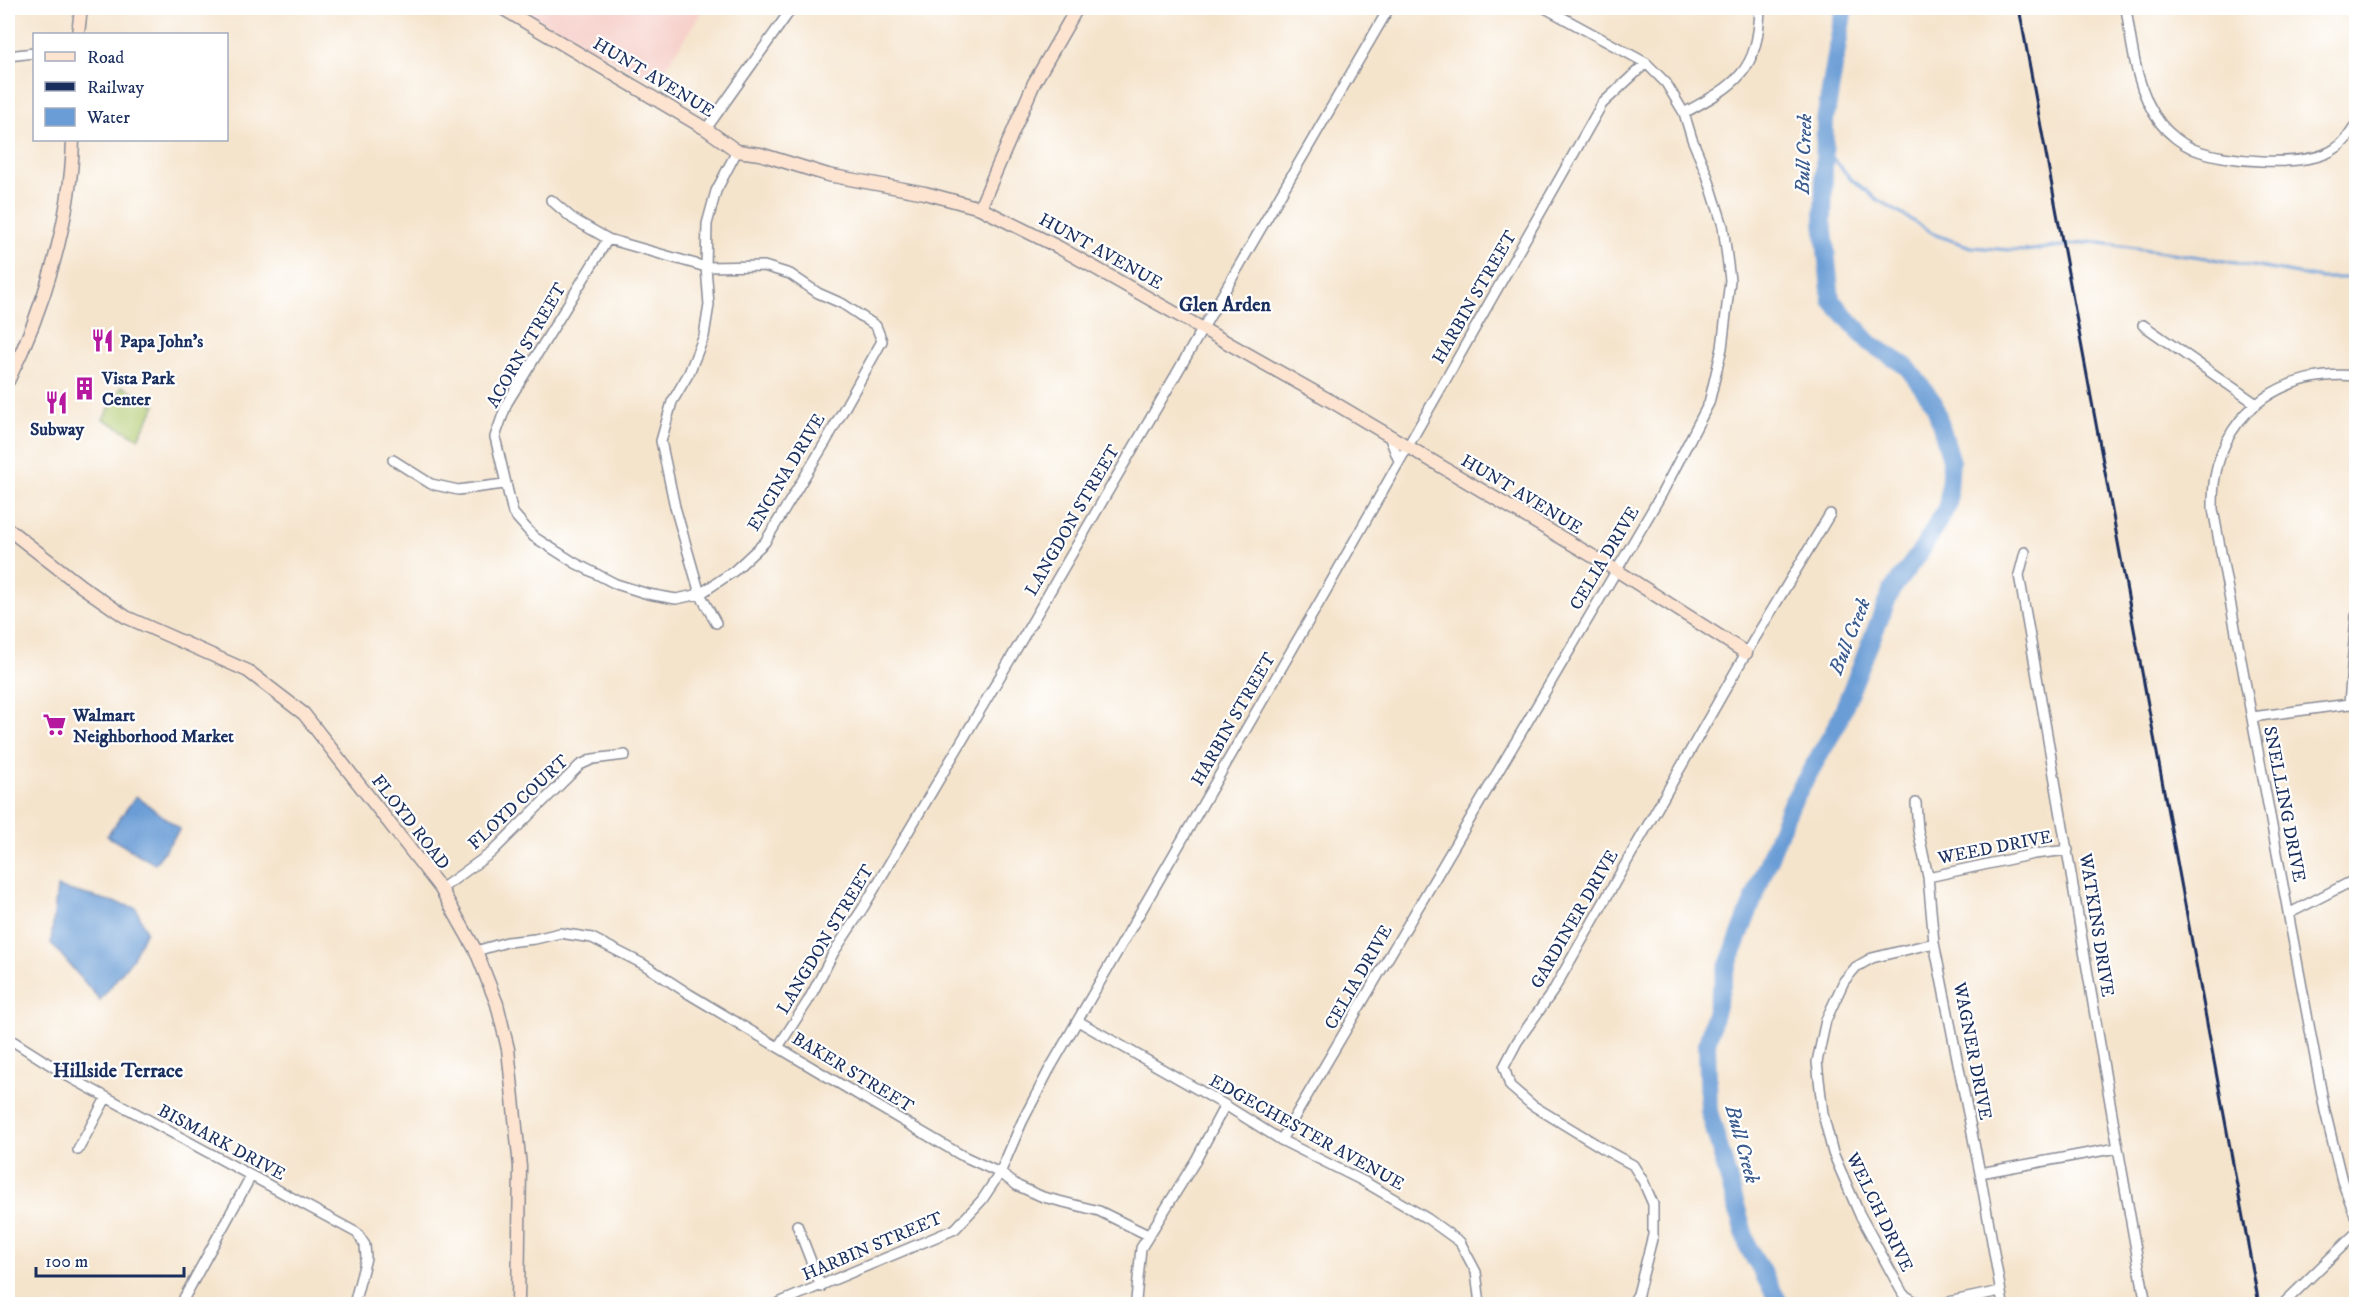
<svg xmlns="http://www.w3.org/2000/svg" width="2364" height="1312" font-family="'IM FELL DW Pica',serif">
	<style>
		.built { fill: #f7d0ca }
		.green { fill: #b0c96e; stroke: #667c66; stroke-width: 1.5 }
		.water { fill: #6a9dd5; stroke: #42669a; stroke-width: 1.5 }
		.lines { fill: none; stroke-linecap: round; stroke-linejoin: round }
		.stream { stroke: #6a9dd5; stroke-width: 3 }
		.river { stroke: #6a9dd5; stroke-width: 18 }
		.street-casing { stroke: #888a95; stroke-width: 12 }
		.secondary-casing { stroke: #888a95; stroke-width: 15 }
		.street { stroke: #fff; stroke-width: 9 }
		.secondary { stroke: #fde4d1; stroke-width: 12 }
		.rail { stroke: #1b2f5e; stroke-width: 3 }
		.labels { text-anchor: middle; stroke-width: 4.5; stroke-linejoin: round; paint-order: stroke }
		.street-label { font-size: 18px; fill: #1b2f5e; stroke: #fff }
		.poi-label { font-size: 18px; font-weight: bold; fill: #1b2f5e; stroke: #fff; text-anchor: start }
		.water-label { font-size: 20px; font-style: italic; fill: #3b5b8e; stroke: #fff }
		.neighbourhood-label { font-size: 20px; font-weight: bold; fill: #1b2f5e; stroke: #fff }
	</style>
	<rect width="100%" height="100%" fill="#fff"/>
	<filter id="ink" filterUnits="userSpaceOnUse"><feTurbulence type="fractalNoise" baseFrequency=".0167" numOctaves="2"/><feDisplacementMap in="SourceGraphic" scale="12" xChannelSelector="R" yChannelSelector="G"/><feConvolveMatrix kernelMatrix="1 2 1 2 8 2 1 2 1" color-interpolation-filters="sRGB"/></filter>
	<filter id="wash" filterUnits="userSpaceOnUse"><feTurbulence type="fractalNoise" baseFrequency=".008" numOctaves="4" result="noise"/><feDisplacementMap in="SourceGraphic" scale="24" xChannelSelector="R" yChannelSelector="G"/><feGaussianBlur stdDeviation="1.35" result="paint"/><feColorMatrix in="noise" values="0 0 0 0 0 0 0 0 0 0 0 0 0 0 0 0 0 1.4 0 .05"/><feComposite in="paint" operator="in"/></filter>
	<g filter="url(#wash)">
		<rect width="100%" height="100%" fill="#f5e4cc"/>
		<path class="built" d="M517 8H704L656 83Z"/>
		<path class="green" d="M122 386 156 405 138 438 103 419Z"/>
		<path class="water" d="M136 796 180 829 155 864 107 836Z
			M57 887 136 908 146 931 132 959 100 1000 51 943Z"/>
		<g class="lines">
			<path class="stream" d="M1825 149 1851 179 1878 200 1936 235 1971 247 2024 251 2093 242 2207 258 2321 278H2356"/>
			<path class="river" d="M1780 1304 1748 1247 1709 1111 1707 1044 1726 970 1789 808 1837 725 1891 591 1923 548 1948 505 1951 459 1934 403 1907 367 1870 343 1831 300 1823 221 1825 121 1844 8"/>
		</g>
	</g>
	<g filter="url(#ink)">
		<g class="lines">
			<defs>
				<path id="street" d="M2126 8C2132 46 2136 92 2161 124 2169 134 2182 144 2193 149 2224 162 2308 169 2336 148 2344 143 2352 132 2356 124
					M8 56 34 53
					M1684 113C1737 84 1758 72 1760 8
					M706 129 792 8
					M551 200 573 219 608 239 706 267 764 266 790 274 818 293 843 304 876 326 882 341 825 443 765 542 734 571 700 594 676 599 648 594 616 584 575 563 534 537 513 513 495 437 507 403 608 239
					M2143 325 2255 403
					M2356 376C2289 369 2227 407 2215 477 2213 487 2213 499 2213 509L2325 1111 2342 1181 2356 1218
					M1389 436 1399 461
					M393 460 431 484 458 490 504 484
					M2025 552 2019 575C2063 818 2101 1062 2146 1304
					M716 623 700 594 675 507 661 441 672 402 689 373 704 336 709 305 706 267 707 224 716 191 737 151
					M2349 704 2356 616
					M2252 717 2349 704 2356 705
					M1916 803 1918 830 1928 877 1934 943 1980 1173 2003 1304
					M1928 877 2034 854 2068 850
					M441 889 491 853 580 765 593 759 625 755
					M2290 913 2356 879
					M476 951 507 942 535 939 560 933 592 938 643 964 689 994 828 1077 961 1155 1000 1173 1018 1186 1043 1197 1099 1211 1148 1235
					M1078 1021 1225 1105 1281 1140 1363 1181 1428 1219 1460 1242 1476 1272 1480 1304
					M8 1038 71 1078 357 1233 365 1245 366 1258 354 1304
					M778 1047 808 1001 834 952 863 908 1024 636 1389 8
					M1281 1140 1661 495 1709 403 1722 348 1730 280 1723 226 1707 175 1692 139 1684 113 1666 83 1646 63 1545 8
					M78 1150 106 1098
					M1980 1173 2117 1148
					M797 1225 821 1287
					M184 1298 251 1176
					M776 1304 955 1229 982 1200 1000 1173 1022 1122 1049 1070 1323 596 1602 104 1646 63
					M1139 1304 1136 1300 1141 1248 1196 1160 1225 1105
					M1632 1304 1638 1294 1653 1235V1204L1643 1181 1633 1165 1609 1152 1532 1105 1510 1086 1504 1067 1517 1042 1553 991 1746 653 1830 514
					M1919 1304 1903 1294 1859 1213 1833 1153 1823 1114 1817 1062 1826 1020 1844 981 1856 967 1872 958 1934 943
					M1939 1304 2000 1291
					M2283 1304 2356 1233"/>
				<path id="secondary" d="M502 8 706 129 737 151 760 154 828 175 925 193 980 208 1058 247 1336 404 1616 570 1746 653
					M78 34 81 8
					M980 208 1034 83 1077 8
					M8 381C44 309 71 220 73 140
					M8 529 81 586 126 617 248 671 304 714 441 889 476 951 497 1004 508 1049 520 1167 518 1304"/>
			</defs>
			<use href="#street" class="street-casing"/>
			<use href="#secondary" class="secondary-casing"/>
			<use href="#street" class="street"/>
			<use href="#secondary" class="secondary"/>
			<path class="rail" d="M2019 8 2259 1304"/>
		</g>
	</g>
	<defs>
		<symbol id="restaurant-bare" viewBox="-9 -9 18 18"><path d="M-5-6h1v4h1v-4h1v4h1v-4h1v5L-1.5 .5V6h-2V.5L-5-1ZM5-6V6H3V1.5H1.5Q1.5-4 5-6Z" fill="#b5179e" stroke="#fff" stroke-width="2.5" paint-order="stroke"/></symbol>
		<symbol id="building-bare" viewBox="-9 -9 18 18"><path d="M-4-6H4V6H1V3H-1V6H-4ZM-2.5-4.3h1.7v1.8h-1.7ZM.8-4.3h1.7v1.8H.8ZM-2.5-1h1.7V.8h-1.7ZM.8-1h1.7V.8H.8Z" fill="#b5179e" stroke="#fff" stroke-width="2.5" paint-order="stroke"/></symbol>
		<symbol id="supermarket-bare" viewBox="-9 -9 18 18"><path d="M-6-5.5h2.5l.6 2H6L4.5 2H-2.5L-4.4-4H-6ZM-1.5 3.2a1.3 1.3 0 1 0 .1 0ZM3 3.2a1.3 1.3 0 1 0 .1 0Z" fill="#b5179e" stroke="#fff" stroke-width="2.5" paint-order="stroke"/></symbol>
	</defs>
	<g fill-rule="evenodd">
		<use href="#restaurant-bare" x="86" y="324" width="33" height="33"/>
		<use href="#building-bare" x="68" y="372" width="33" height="33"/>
		<use href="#restaurant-bare" x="40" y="386" width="33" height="33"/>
		<use href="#supermarket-bare" x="38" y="708" width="33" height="33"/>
	</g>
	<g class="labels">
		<g class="street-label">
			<text transform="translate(654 77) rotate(31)" y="6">HUNT AVENUE</text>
			<text transform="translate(1101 251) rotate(29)" y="6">HUNT AVENUE</text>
			<text transform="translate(1474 297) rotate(-60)" y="6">HARBIN STREET</text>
			<text transform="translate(526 345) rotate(-60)" y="6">ACORN STREET</text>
			<text transform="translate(786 472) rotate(-59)" y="6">ENCINA DRIVE</text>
			<text transform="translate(1522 494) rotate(31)" y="6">HUNT AVENUE</text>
			<text transform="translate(1072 520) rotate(-60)" y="6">LANGDON STREET</text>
			<text transform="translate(1604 558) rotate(-59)" y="6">CELIA DRIVE</text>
			<text transform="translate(1233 719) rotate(-60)" y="6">HARBIN STREET</text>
			<text transform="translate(518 802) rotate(-43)" y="6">FLOYD COURT</text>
			<text transform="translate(2285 804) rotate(79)" y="6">SNELLING DRIVE</text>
			<text transform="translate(411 822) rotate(52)" y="6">FLOYD ROAD</text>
			<text transform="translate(1995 847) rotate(-11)" y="6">WEED DRIVE</text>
			<text transform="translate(1574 919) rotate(-60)" y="6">GARDINER DRIVE</text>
			<text transform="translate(2097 925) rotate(81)" y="6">WATKINS DRIVE</text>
			<text transform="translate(825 939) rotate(-59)" y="6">LANGDON STREET</text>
			<text transform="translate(1358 977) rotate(-60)" y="6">CELIA DRIVE</text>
			<text transform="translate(1973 1051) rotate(79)" y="6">WAGNER DRIVE</text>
			<text transform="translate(853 1072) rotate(31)" y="6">BAKER STREET</text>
			<text transform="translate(1307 1132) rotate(29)" y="6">EDGECHESTER AVENUE</text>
			<text transform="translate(222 1142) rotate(28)" y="6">BISMARK DRIVE</text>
			<text transform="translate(1880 1212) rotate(64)" y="6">WELCH DRIVE</text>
			<text transform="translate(872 1246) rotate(-23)" y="6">HARBIN STREET</text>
		</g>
		<g class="poi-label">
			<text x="120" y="347">Papa John's</text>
			<text x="102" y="384">Vista Park<tspan x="102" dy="21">Center</tspan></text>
			<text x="57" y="435" text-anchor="middle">Subway</text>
			<text x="73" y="721">Walmart<tspan x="73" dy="21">Neighborhood Market</tspan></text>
		</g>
		<g class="water-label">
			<text transform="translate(1803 154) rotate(-88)" y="7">Bull Creek</text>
			<text transform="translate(1849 636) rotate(-68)" y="7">Bull Creek</text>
			<text transform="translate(1743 1144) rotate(75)" y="7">Bull Creek</text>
		</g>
		<g class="neighbourhood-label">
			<text x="1225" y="311">Glen Arden</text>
			<text x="118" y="1077">Hillside Terrace</text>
		</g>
	</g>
	<rect width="2364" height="1312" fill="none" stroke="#fff" stroke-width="30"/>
	<rect x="33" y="33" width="195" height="108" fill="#ffffff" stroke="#a4acbf" stroke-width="1.5"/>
	<rect x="45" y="52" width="30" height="9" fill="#fde4d1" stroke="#a4acbf" stroke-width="1.5"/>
	<text x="87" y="63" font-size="18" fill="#1b2f5e">Road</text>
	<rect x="45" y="82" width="30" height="9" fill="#1b2f5e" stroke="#a4acbf" stroke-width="1.5"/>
	<text x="87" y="93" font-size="18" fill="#1b2f5e">Railway</text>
	<rect x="45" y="108" width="30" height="18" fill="#6a9dd5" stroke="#a4acbf" stroke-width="1.5"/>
	<text x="87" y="123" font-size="18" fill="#1b2f5e">Water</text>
	<path d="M36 1267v9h148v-9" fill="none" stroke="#1b2f5e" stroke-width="3"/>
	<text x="45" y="1267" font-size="18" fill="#1b2f5e" stroke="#ffffff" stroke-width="4.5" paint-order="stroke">100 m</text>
</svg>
